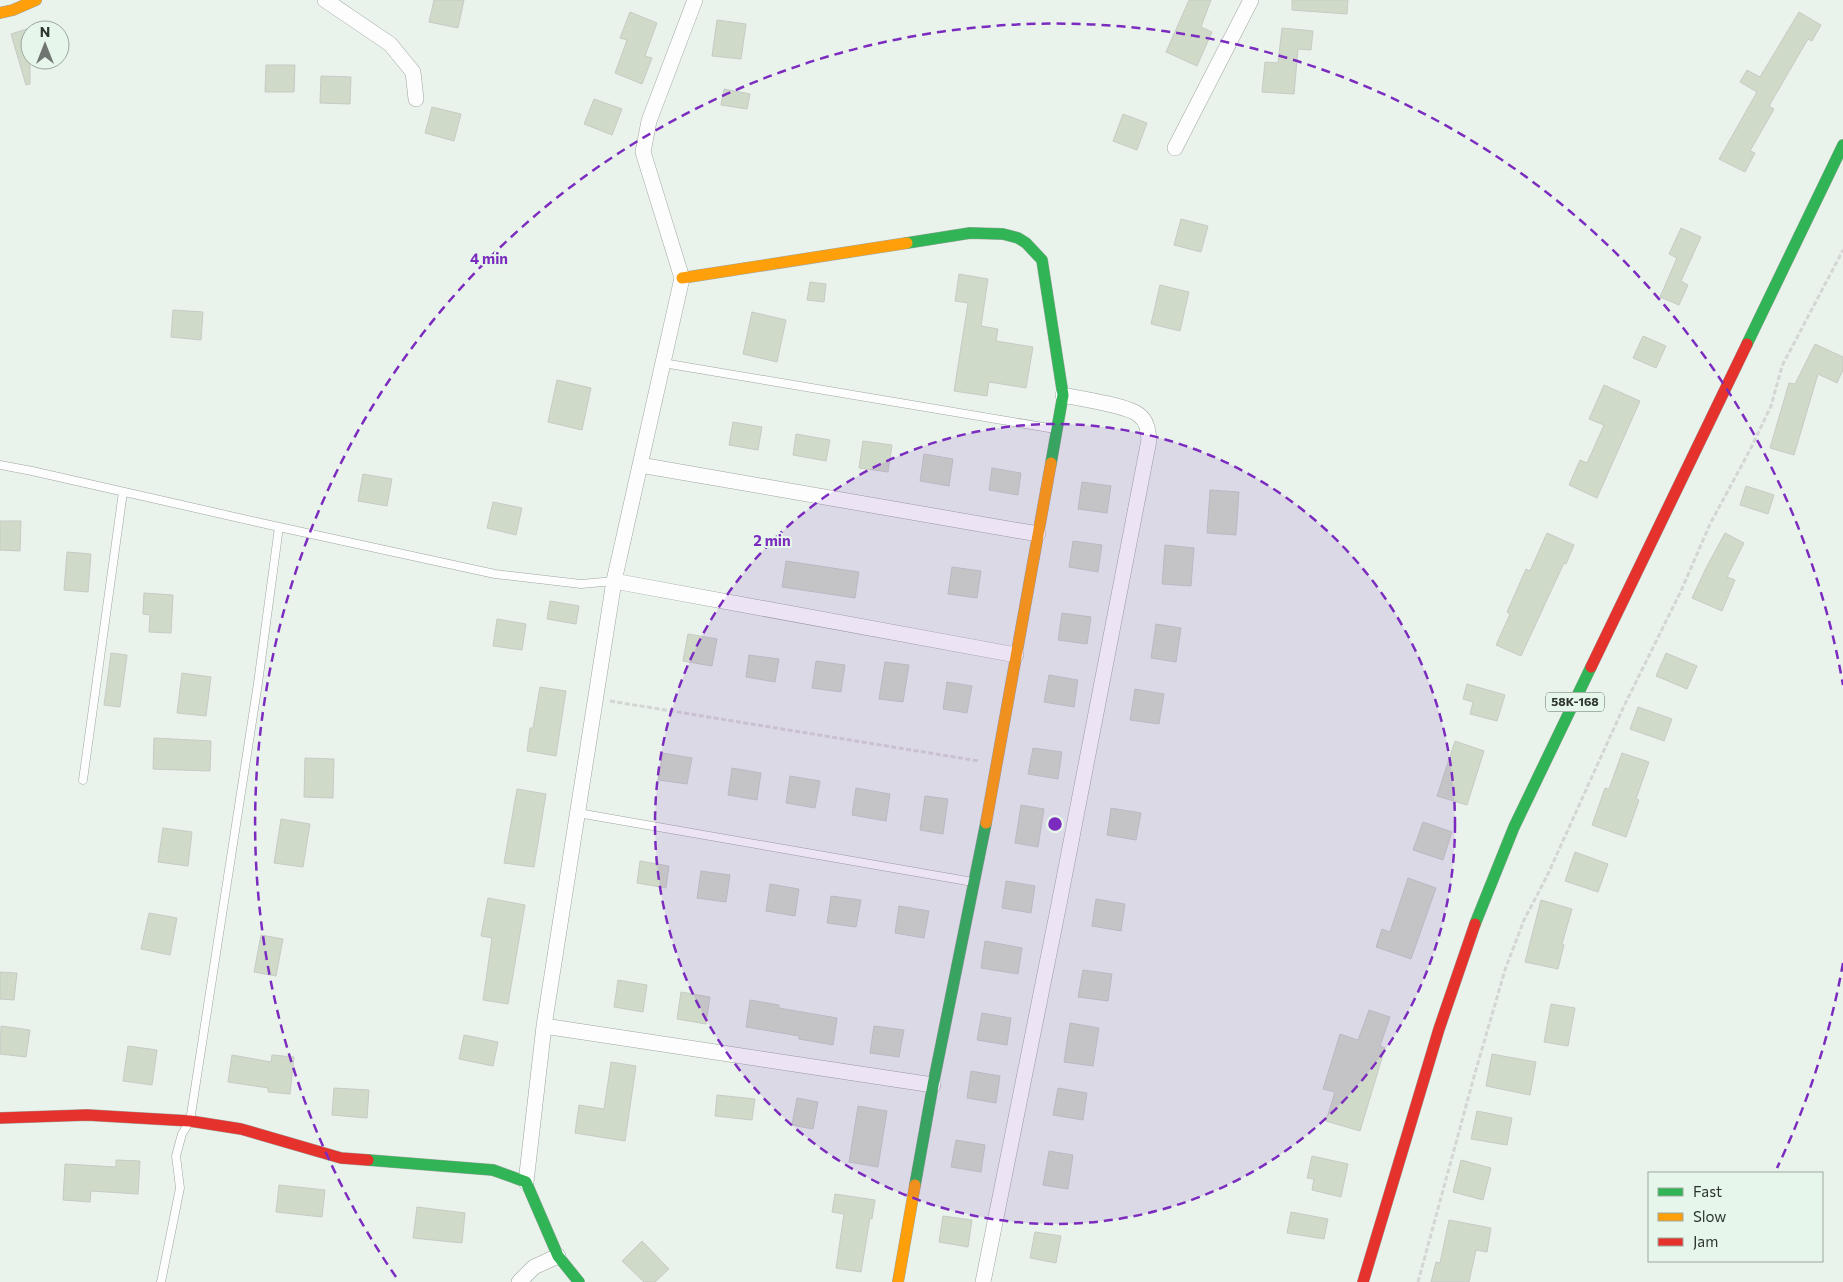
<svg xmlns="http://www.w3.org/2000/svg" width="1843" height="1282" font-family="Commissioner,sans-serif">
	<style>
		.building { fill: #cfdac9; stroke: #c6cbc5 }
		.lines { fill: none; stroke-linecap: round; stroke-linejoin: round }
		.lane-casing { stroke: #9fa6a1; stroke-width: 9 }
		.street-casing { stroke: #9fa6a1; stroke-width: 16 }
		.fast-casing { stroke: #9fa6a1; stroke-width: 12 }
		.slow-casing { stroke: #9fa6a1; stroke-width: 12 }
		.jam-casing { stroke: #9fa6a1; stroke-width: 12 }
		.path { stroke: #d4d6d4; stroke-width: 3; stroke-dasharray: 5 2.5; stroke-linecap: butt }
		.lane { stroke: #fcfdfc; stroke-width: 8 }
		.street { stroke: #fcfdfc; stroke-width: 15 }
		.fast { stroke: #30b455; stroke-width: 11 }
		.slow { stroke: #ff9f0a; stroke-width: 11 }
		.jam { stroke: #e5322d; stroke-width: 11 }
		.ring { fill: none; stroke: #7b2cbf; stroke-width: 2.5; stroke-dasharray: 9 6 }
		.labels { text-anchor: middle; stroke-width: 4; stroke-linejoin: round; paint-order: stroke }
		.shield { fill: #e6f6ea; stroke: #646e67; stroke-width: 1 }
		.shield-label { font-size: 12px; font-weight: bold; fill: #2d342f }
		.centre { fill: #7b2cbf; stroke: #e6f6ea; stroke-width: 2.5 }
		.ring-label { font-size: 15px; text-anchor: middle; font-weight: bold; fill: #7b2cbf; stroke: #e6f6ea; stroke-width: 4; stroke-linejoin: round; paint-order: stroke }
	</style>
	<rect width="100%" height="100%" fill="#eaf2ec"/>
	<path class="building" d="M434 0H464L458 28 429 22Z
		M1189 0H1211L1201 27 1212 32 1197 66 1166 52Z
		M1292 0H1348L1347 14 1292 10Z
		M630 12 657 23 645 56 652 58 642 84 615 73 627 40 620 38Z
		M1799 12 1821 25 1812 41 1808 39 1769 106 1774 109 1750 151 1755 153 1745 172 1719 159 1757 92 1740 82 1747 70 1760 77Z
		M717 20 746 24 741 59 712 56Z
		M30 28V84L26 85 11 34Z
		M1282 28 1313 31 1311 50 1298 49 1294 94 1262 92 1265 62 1278 63Z
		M266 65H295L294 92H265Z
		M321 76 351 77 350 104 320 103Z
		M724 89 750 94 747 109 721 105Z
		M594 99 622 109 612 135 584 124Z
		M432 107 461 114 454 141 425 133Z
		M1123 114 1147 123 1137 150 1113 141Z
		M1181 219 1208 226 1201 252 1174 245Z
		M1681 228 1701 237 1681 281 1688 285 1679 305 1660 297 1677 258 1669 254Z
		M959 274 988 279 981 326 998 329 996 341 1033 347 1026 388 989 382 987 396 954 391 968 303 955 301Z
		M810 282 826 284 824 302 807 300Z
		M1160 285 1189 292 1180 331 1151 324Z
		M173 310 203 312 201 340 171 337Z
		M752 312 786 320 777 362 743 354Z
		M1643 336 1666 346 1656 368 1633 358Z
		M1815 344 1843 357V370L1837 383 1818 374 1794 455 1770 448 1789 383 1795 384Z
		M557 380 591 388 582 430 548 422Z
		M1604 385 1640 401 1597 498 1569 485 1580 460 1587 463 1604 425 1589 419Z
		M733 422 762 427 758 450 729 445Z
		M796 434 830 440 826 461 793 455Z
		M863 441 892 445 888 472 859 468Z
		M924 454 953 459 949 486 920 481Z
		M992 468 1021 473 1018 495 989 490Z
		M363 474 392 479 387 506 358 501Z
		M1082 482 1111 486 1107 513 1078 509Z
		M1746 486 1774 495 1768 514 1740 505Z
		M1210 490 1239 492 1236 535 1207 533Z
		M493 502 522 508 516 535 487 528Z
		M0 521H21L20 551 0 550Z
		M1547 533 1574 545 1566 564 1564 563 1521 656 1496 645 1510 614 1507 612 1526 569 1530 571Z
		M1725 533 1744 543 1727 577 1735 580 1722 611 1692 598 1706 568Z
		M1073 541 1102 545 1098 572 1069 567Z
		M1165 545 1194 548 1191 586 1162 584Z
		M67 552 91 554 88 592 64 590Z
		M786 561 859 572 855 598 782 587Z
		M952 567 981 571 977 598 948 594Z
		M144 593 173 595 171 633 149 632 150 615 143 614Z
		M550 601 579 606 576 624 547 619Z
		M1062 613 1091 617 1087 644 1058 640Z
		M497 619 526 624 522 650 493 646Z
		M1156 624 1181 628 1176 662 1151 658Z
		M688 634 717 639 712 666 683 661Z
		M111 653 127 655 120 707 104 705Z
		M1666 653 1697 666 1687 689 1656 676Z
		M749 655 779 659 775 682 746 677Z
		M816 661 845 665 841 692 812 688Z
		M885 662 909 665 903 702 879 699Z
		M182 673 211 677 206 716 177 713Z
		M1049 675 1078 680 1074 707 1044 702Z
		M947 682 972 686 967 713 943 709Z
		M1467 684 1505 695 1497 721 1470 714 1473 702 1463 699Z
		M540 687 566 691 556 756 527 751 530 728H533Z
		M1135 689 1164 694 1159 724 1130 720Z
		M1638 707 1672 719 1664 741 1630 729Z
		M154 738 211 741 210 771 153 769Z
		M1455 741 1484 751 1467 805 1437 796Z
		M1033 748 1062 752 1058 779 1028 774Z
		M663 753 692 758 687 784 658 780Z
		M1622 753 1649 762 1636 799 1639 800 1626 837 1592 825 1605 788 1609 789Z
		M305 758 334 759 333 798 304 797Z
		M732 768 761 773 757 800 728 795Z
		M790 776 820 781 815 808 786 803Z
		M856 788 890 794 886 821 852 815Z
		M517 789 546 794 534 867 504 863Z
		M925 796 948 799 943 834 920 830Z
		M1021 805 1044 809 1038 847 1015 843Z
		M1111 808 1141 813 1136 840 1107 835Z
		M281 819 310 824 303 867 274 863Z
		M1423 822 1452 832 1443 860 1413 850Z
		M163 828 192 832 188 866 158 862Z
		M1575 852 1608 864 1598 892 1565 881Z
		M640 861 669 866 666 888 637 883Z
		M701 871 730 875 726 902 697 898Z
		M1408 878 1436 888 1411 959 1376 947 1382 929 1390 932Z
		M1006 881 1035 886 1031 913 1002 908Z
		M770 884 799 889 795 916 766 911Z
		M831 896 861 900 856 927 827 923Z
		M488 898 525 905 508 1004 483 1000 492 938 481 936Z
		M1096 899 1125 904 1121 931 1092 926Z
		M1541 900 1572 909 1562 944 1564 945 1558 969 1525 962Z
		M899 906 929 911 924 938 895 933Z
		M149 913 177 918 170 955 141 949Z
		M261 935 283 939 276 976 254 972Z
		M985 941 1022 948 1018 974 981 968Z
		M1083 970 1112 974 1108 1001 1078 997Z
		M0 972 17 973 14 1000 0 999Z
		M618 980 647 985 643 1012 614 1007Z
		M681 992 710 997 706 1024 677 1019Z
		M750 1000 779 1005V1008L837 1018 833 1045 799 1039V1036L746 1027Z
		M1551 1004 1575 1008 1568 1046 1544 1042Z
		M1369 1010 1390 1017 1380 1046 1385 1048 1360 1131 1326 1121 1335 1092 1323 1089 1340 1034 1358 1040Z
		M982 1013 1011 1018 1007 1045 977 1040Z
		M1070 1023 1099 1028 1093 1066 1064 1062Z
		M1 1026 30 1030 26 1057 0 1054Z
		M874 1026 904 1030 899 1057 870 1053Z
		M464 1035 498 1042 493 1066 459 1059Z
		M128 1046 157 1050 152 1085 123 1081Z
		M1492 1054 1536 1062 1530 1095 1486 1086Z
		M232 1055 271 1062 272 1055 294 1057 290 1094 268 1092V1088L228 1082Z
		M611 1062 636 1066 625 1141 575 1133 579 1105 604 1109Z
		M971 1071 1000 1076 996 1103 967 1098Z
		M334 1088 369 1090 367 1118 332 1115Z
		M1058 1088 1087 1093 1083 1120 1053 1115Z
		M717 1095 755 1099 752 1120 715 1116Z
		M797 1098 818 1102 813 1129 792 1125Z
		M858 1106 887 1111 878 1167 849 1162Z
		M1477 1111 1512 1118 1507 1145 1471 1139Z
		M956 1140 985 1145 981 1172 951 1167Z
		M1049 1151 1073 1155 1068 1189 1043 1185Z
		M1312 1156 1348 1164 1341 1197 1312 1190 1314 1179 1307 1178Z
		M116 1160 140 1161 138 1194 91 1191 90 1202 63 1200 65 1164 116 1167Z
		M1461 1160 1491 1168 1483 1200 1453 1192Z
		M279 1185 325 1190 322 1217 276 1212Z
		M835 1194 875 1200 872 1219 870 1218 861 1272 836 1268 844 1214 832 1212Z
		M417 1207 465 1213 462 1243 413 1238Z
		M1291 1212 1328 1219 1324 1239 1287 1233Z
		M943 1216 972 1220 968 1247 939 1242Z
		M1449 1220 1491 1228 1487 1252 1476 1250 1469 1282H1431L1436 1262 1440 1263Z
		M1035 1232 1061 1236 1056 1263 1030 1258Z
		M642 1241 669 1269 655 1282H644L622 1261Z"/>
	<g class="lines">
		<defs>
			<path id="lane" d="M663 363 1055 429
				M0 465 32 471 279 527 495 574 581 584 614 581
				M83 780 123 492
				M578 813 973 882
				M161 1282 180 1188 176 1156 182 1134 190 1121 258 683 279 527"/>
			<path id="street" d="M325 0 390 44 413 72 416 99
				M1175 148 1251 0
				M640 465 1038 534
				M614 581 1016 655
				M544 1026 933 1085
				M526 1182 544 1026 614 581 682 278 643 152 649 121 695 0
				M519 1282 534 1267 558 1256
				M983 1282 1059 904 1149 440C1148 430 1147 421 1139 415 1127 405 1080 399 1063 395"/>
			<path id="fast" d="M907 243 970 233 1003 234 1018 238 1026 243 1042 260 1063 395 1051 463
				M1747 344 1843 145
				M1475 924 1514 827 1591 667
				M368 1160 493 1170 526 1182 558 1256 579 1282
				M915 1185 933 1085 986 823"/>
			<path id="slow" d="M0 13 13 10 36 0
				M682 278 907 243
				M986 823 1051 463
				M898 1282 915 1185"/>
			<path id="jam" d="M1591 667 1747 344
				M0 1118 87 1115 190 1121 241 1129 341 1158 368 1160
				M1363 1282 1439 1029 1475 924"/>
		</defs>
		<use href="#lane" class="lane-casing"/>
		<use href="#street" class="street-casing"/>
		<use href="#fast" class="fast-casing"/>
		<use href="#slow" class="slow-casing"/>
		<use href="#jam" class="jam-casing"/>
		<path class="path" d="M610 701 979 761
			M1418 1282 1475 1073 1505 970 1524 920 1547 876 1624 706 1681 591 1710 524 1751 448 1771 406 1782 366 1843 250"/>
		<use href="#lane" class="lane"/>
		<use href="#street" class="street"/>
		<use href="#fast" class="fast"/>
		<use href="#slow" class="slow"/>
		<use href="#jam" class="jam"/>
	</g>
	<circle cx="1055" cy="824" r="400" fill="#7b2cbf" fill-opacity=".12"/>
	<g class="ring">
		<circle cx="1055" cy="824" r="400"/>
		<path d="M1843 963A800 800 0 0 1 1777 1168M396 1277A800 800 0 1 1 1843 685"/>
	</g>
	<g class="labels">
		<rect class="shield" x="1546" y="692.5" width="58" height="19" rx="4"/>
		<g class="shield-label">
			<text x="1575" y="706">58К-168</text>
		</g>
	</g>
	<circle cx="1055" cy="824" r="8" class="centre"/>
	<g class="ring-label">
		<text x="489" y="264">4 min</text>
		<text x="772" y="546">2 min</text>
	</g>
	<rect x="1648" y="1172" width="175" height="90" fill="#e6f6ea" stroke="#9ca89f"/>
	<rect x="1658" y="1188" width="25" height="8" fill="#30b455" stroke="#9ca89f"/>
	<text x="1693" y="1197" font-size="15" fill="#2d342f">Fast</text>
	<rect x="1658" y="1213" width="25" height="8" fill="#ff9f0a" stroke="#9ca89f"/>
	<text x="1693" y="1222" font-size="15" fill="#2d342f">Slow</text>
	<rect x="1658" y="1238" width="25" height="8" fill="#e5322d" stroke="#9ca89f"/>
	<text x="1693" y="1247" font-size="15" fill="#2d342f">Jam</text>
	<g transform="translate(45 45)"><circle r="24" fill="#e6f6ea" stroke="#9ca89f"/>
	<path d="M0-4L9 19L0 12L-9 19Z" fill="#6f7671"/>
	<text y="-8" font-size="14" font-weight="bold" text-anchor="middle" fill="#2d342f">N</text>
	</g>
</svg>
